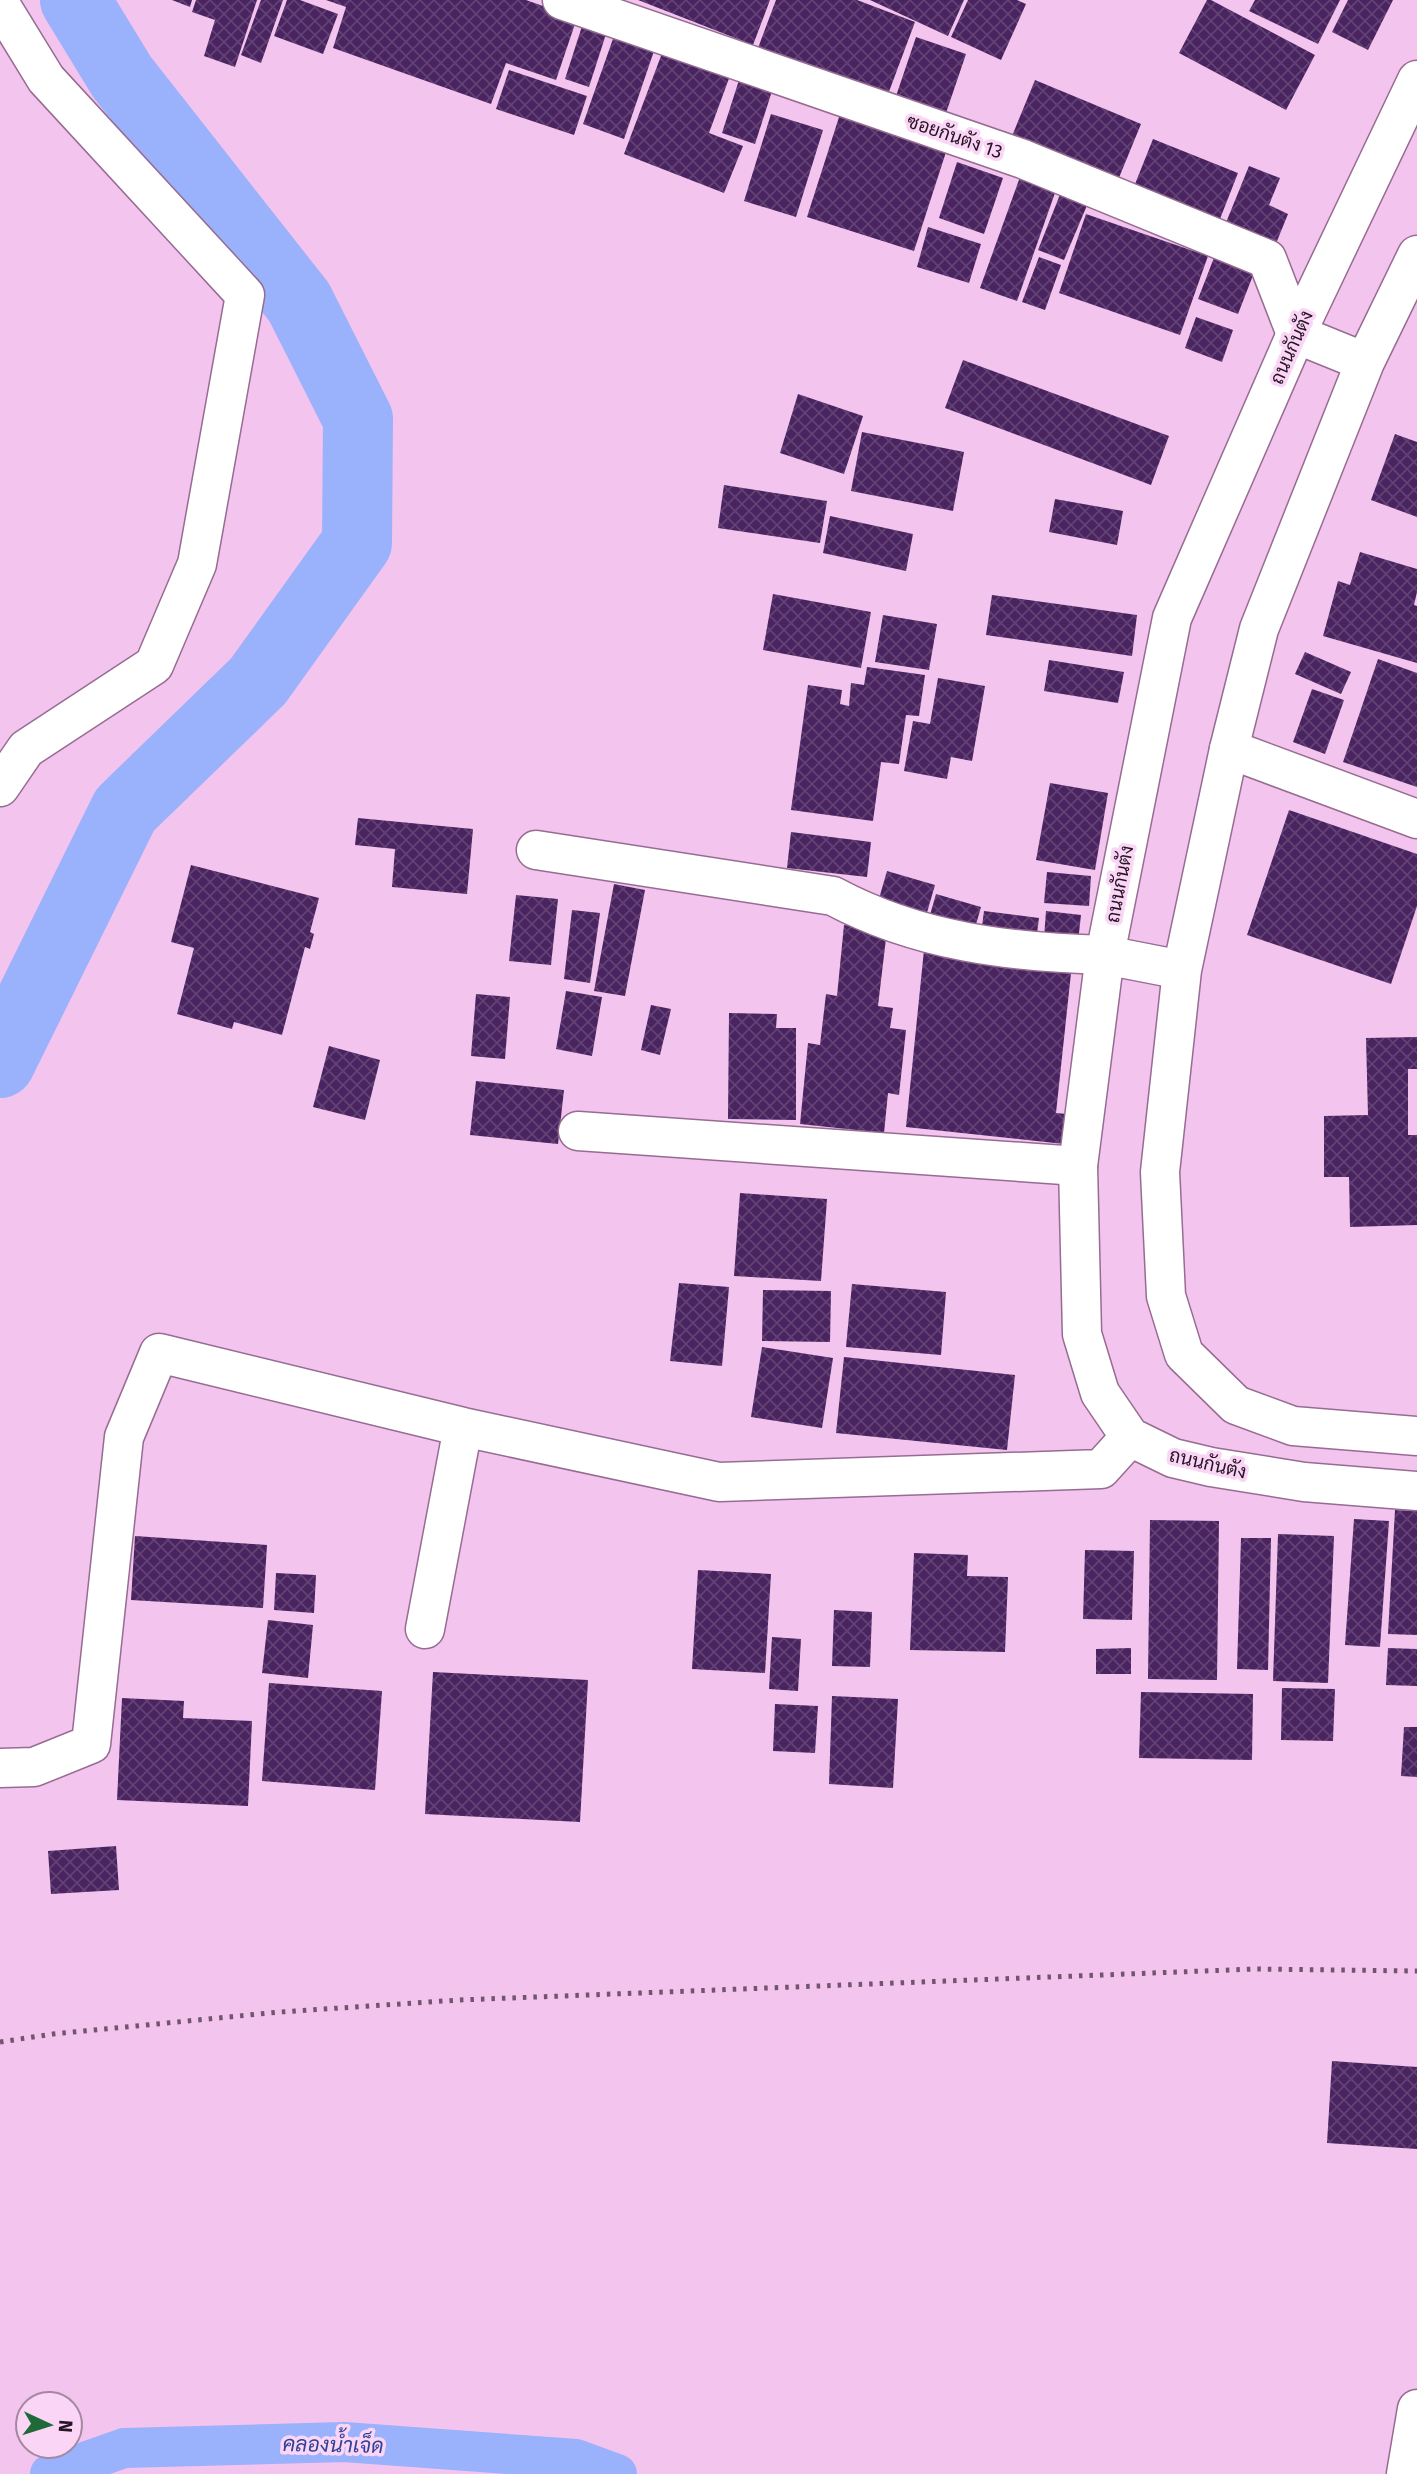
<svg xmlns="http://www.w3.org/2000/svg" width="1417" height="2474" font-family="'Fira Sans',Sarabun,sans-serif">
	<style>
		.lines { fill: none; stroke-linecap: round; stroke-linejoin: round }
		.canal { stroke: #9ab1fb; stroke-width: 40 }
		.river { stroke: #9ab1fb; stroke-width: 70 }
		.building { fill: url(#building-cross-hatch) }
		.street-casing { stroke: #966c92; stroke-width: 41 }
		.primary-casing { stroke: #966c92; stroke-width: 41 }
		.street { stroke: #fff; stroke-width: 38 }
		.primary { stroke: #fff; stroke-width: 38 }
		.rail { stroke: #71556e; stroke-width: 5; stroke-dasharray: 3.5 7; stroke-linecap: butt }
		.labels { text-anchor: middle; stroke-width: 7; stroke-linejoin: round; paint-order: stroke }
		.street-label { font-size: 19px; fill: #251423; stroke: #fad5f5 }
		.water-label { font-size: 21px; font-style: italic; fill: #304195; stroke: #fad5f5 }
	</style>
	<defs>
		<pattern id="building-cross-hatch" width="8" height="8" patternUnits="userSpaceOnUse" patternTransform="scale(1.75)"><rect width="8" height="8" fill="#4a2461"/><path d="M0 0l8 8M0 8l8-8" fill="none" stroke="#614273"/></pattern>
	</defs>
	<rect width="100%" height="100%" fill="#f3c4ed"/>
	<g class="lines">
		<path class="canal" d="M50 2474 124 2448 344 2442 576 2459 617 2474"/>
		<path class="river" d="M0 1063 125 810 258 681 357 543 358 419 299 302 122 77 75 0"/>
	</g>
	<path class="building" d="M172 0H192L190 7Z
		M196 0H257L235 67 204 56 215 20 192 12Z
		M261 0H283L261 63 241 55Z
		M287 0H300L338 14 323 54 274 36Z
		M326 0H526L577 18 556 80 506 63 491 104 333 48 346 7Z
		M638 0H770L753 45Z
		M776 0H857L915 22 887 97 758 48Z
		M870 0H964L948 36Z
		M968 0H1017L1026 4 1001 60 951 37Z
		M1207 0H1211L1315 55 1286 110 1179 53Z
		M1255 0H1340L1318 44 1249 11Z
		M1348 0H1393L1368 50 1332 32Z
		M583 23 607 31 589 87 565 79Z
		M614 36 654 51 624 139 583 124Z
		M916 37 966 54 944 119 894 102Z
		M664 48 731 73 709 133 743 146 724 193 624 154Z
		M509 70 587 96 574 135 496 109Z
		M740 77 773 88 755 144 722 133Z
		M1035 80 1141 124 1116 185 1010 141Z
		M771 114 823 130 796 217 744 201Z
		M840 114 947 149 914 251 807 217Z
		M1153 139 1238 173 1218 224 1133 189Z
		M957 162 1003 178 984 234 939 218Z
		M1249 166 1280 178 1269 205 1288 214 1275 246 1225 225Z
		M1020 177 1056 190 1017 301 980 288Z
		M1061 192 1088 203 1064 260 1038 250Z
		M1086 214 1208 256 1180 335 1059 293Z
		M928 227 981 244 969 283 917 267Z
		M1217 250 1257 265 1238 314 1198 299Z
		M1039 257 1061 265 1045 310 1022 302Z
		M1196 317 1233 330 1222 362 1185 348Z
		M963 360 1169 436 1151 485 945 408Z
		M798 394 863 416 844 474 780 453Z
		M862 432 964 452 953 511 851 491Z
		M1395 434 1417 442V517L1371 500Z
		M724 485 827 501 820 543 718 528Z
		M1055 499 1123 511 1117 545 1049 532Z
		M830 516 913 534 906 571 823 553Z
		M1360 552 1417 569V592L1414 605 1417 606V663L1323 636 1338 581 1350 585Z
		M773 594 871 612 861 668 763 650Z
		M992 595 1137 615 1132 656 986 635Z
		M883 615 937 624 929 670 875 662Z
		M1305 652 1351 672 1341 694 1295 674Z
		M1378 659 1417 673V787L1343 762Z
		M1049 660 1124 672 1118 703 1044 691Z
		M867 667 925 675 919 716 906 715 899 764 881 762 873 821 791 810 808 685 842 690 840 704 849 706 851 683 864 685Z
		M938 678 985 686 972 761 951 757 947 779 904 771 913 721 930 724Z
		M1312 689 1344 700 1325 754 1293 742Z
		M1050 783 1108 793 1095 870 1036 860Z
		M1289 810 1417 854V906L1391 984 1247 935Z
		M358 818 473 829 467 894 392 887 395 849 355 845Z
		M791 832 871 842 867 877 787 868Z
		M191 865 319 898 310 932 314 934 310 949 305 947 282 1035 234 1022 232 1029 177 1014 194 948 171 942Z
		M887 871 935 885 926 916 878 902Z
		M1047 872 1091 876 1089 906 1044 903Z
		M614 884 645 890 625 996 594 991Z
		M936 894 981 907 973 935 928 922Z
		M516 895 558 899 551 965 509 961Z
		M572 910 600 913 590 983 564 979Z
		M984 911 1039 918 1036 941 981 934Z
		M1046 911 1081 915 1078 942 1044 938Z
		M844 925 887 930 878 1006 893 1008 890 1028 906 1030 899 1095 888 1093 884 1133 800 1124 808 1043 820 1045 826 994 837 996Z
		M924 950 1072 964 1056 1113 1067 1114 1064 1144 906 1127Z
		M566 991 602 997 592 1056 556 1049Z
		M476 994 510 997 505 1059 471 1056Z
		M651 1005 671 1009 660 1055 641 1050Z
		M729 1013 777 1014 776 1028H796V1120L728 1119Z
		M1417 1037V1069H1408V1135H1417V1225L1350 1227 1349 1177H1324V1116L1368 1115 1366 1038Z
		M329 1046 380 1060 365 1120 313 1107Z
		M476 1081 564 1090 558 1144 470 1135Z
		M740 1193 827 1199 821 1281 734 1276Z
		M679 1283 729 1287 722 1366 670 1361Z
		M852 1284 946 1292 941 1355 846 1347Z
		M763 1290 831 1291 830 1342 762 1341Z
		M762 1347 833 1358 822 1428 751 1417Z
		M844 1357 1015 1375 1007 1450 836 1433Z
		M1395 1510 1417 1511V1635L1388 1634Z
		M1354 1519 1389 1521 1380 1647 1345 1645Z
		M1150 1520 1219 1521 1217 1680 1148 1679Z
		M1278 1534 1334 1536 1328 1683 1273 1681Z
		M135 1536 267 1545 263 1608 131 1600Z
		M1241 1538H1271L1268 1670 1237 1669Z
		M1085 1550 1134 1551 1132 1620 1083 1619Z
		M914 1553 968 1555 967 1576 1008 1577 1005 1652 910 1650Z
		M698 1570 771 1574 765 1673 692 1669Z
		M276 1573 316 1575 314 1613 274 1610Z
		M834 1610 872 1612 870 1667 832 1666Z
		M268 1620 313 1625 308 1678 262 1673Z
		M772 1637 801 1639 798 1691 769 1689Z
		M1131 1648V1674H1096V1649Z
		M1388 1648 1417 1649V1686L1386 1685Z
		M433 1672 588 1680 580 1822 425 1814Z
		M269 1683 382 1691 375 1790 262 1781Z
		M1282 1688 1335 1689 1333 1741 1281 1740Z
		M1141 1692 1253 1694 1252 1760 1139 1758Z
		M832 1696 898 1699 893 1788 829 1784Z
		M122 1698 184 1701 183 1718 252 1721 248 1806 117 1800Z
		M775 1704 818 1706 815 1753 773 1751Z
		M1404 1727H1417V1777L1401 1776Z
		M116 1846 119 1890 51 1894 48 1851Z
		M1332 2061 1417 2067V2149L1327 2143Z"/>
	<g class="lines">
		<defs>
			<path id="street" d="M562 0 1023 159 1267 259 1296 334
				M0 4 46 79 245 295 197 564 154 665 26 749 0 787
				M1229 749 1417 819
				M536 850 833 896C919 942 1009 952 1105 955
				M578 1131 1078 1166
				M425 1629 463 1427
				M0 1768 34 1767 91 1744 124 1437 159 1353 463 1427 719 1482 1101 1469 1130 1437"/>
			<path id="primary" d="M1417 80 1296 334 1172 618 1105 955 1078 1166 1082 1334 1100 1393 1130 1437 1173 1458 1211 1467 1304 1482 1417 1491
				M1417 255 1365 362 1259 629 1229 749 1182 970 1160 1172 1166 1296 1184 1354 1236 1405 1293 1426 1417 1436
				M1296 334 1365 362
				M1105 955 1182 970
				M1406 2474 1417 2409"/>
		</defs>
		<use href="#street" class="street-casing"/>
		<use href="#primary" class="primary-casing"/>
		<use href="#street" class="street"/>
		<use href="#primary" class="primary"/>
		<path class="rail" d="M0 2042 53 2034 280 2012 459 2000 1255 1969 1417 1971"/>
	</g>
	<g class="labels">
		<g class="street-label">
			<text transform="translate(955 136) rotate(19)" y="7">ซอยกันตัง 13</text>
			<text transform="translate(1291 347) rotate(-66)" y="7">ถนนกันตัง</text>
			<text transform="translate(1119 884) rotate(-79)" y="7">ถนนกันตัง</text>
			<text transform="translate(1208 1463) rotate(13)" y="7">ถนนกันตัง</text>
		</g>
		<g class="water-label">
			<text transform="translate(333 2445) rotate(1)" y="7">คลองน้ำเจ็ด</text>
		</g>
	</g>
	<g transform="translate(49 2425) rotate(94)"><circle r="33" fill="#fad5f5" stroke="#a588a1" stroke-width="2"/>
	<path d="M0-5L12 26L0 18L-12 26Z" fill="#1f6a38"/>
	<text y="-10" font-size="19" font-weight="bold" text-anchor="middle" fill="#251423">N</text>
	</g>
</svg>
